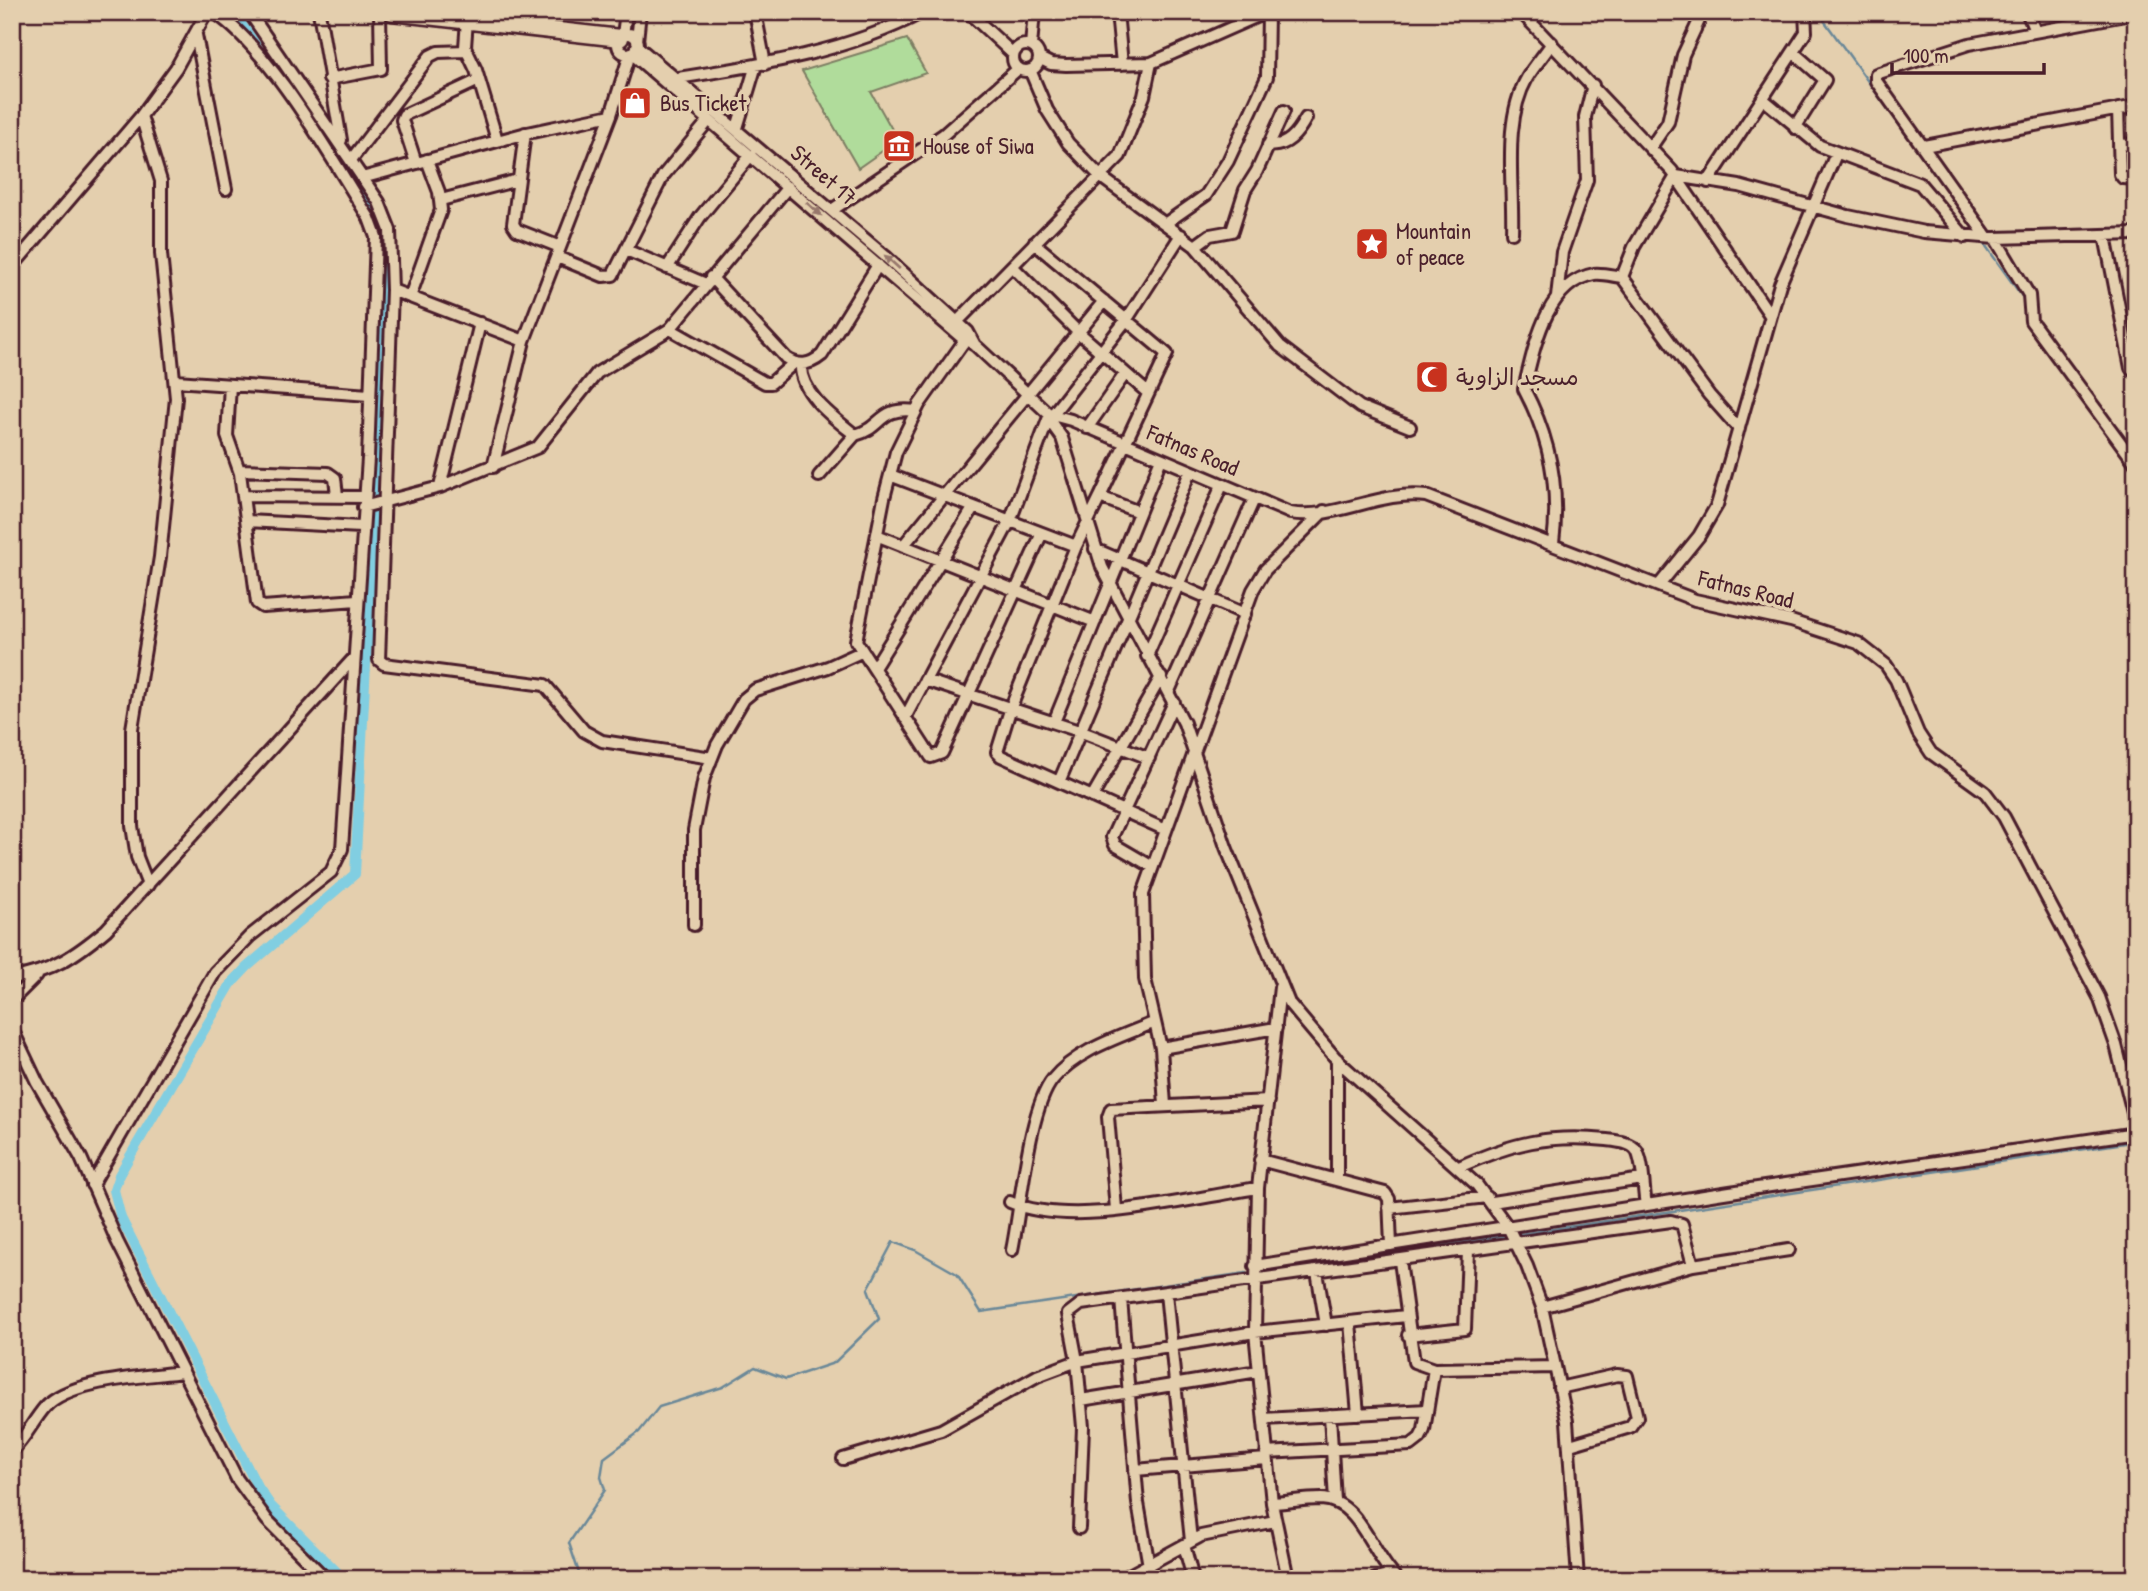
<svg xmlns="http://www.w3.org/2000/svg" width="2148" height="1591" font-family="'Patrick Hand','Playpen Sans Arabic',sans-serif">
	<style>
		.green { fill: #b0dc9b; stroke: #7d7e63; stroke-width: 2 }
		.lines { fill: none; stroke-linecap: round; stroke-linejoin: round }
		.stream { stroke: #6b8898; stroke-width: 2.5 }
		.canal { stroke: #81cee1; stroke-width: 10 }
		.street-casing { stroke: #4a1f2b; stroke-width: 16 }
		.secondary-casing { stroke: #4a1f2b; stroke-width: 21 }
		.street { stroke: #e4cfae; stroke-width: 10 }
		.secondary { stroke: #e4cfae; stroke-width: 16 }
		.oneway { fill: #97776c }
		.labels { text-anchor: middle; stroke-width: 7; stroke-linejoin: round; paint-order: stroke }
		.poi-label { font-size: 23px; fill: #4a1f2b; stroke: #e4cfae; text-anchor: start }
		.street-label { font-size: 23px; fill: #4a1f2b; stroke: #e4cfae }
	</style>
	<rect width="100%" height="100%" fill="#e4cfae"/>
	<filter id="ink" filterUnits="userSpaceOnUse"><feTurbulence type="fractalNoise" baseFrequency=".0143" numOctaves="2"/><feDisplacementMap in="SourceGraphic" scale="14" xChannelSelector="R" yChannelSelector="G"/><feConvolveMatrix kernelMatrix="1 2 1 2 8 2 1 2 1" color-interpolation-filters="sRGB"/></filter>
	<g filter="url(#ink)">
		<path class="green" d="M907 39 926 73 871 92 898 140 858 168 802 71Z"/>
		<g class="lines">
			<path class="stream" d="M1818 12 1977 233
				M1983 242 2026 302
				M1520 1234 2131 1142
				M1263 1271 1503 1236
				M581 1579 569 1543 605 1490 601 1477 604 1458 639 1432 659 1407 723 1387 755 1367 786 1379 834 1363 879 1319 868 1289 893 1242 915 1250 957 1274 981 1312 1246 1273"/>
			<path class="canal" d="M233 12 258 48
				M343 167 388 231
				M375 492 387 261
				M344 1579 271 1506 256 1484 121 1218 114 1190 119 1175 231 984 247 967 355 874 374 511"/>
			<defs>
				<path id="street" d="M249 12 379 202 390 230 392 290 379 660 384 664 545 685 584 731 602 741 712 758
					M319 12 341 140
					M755 12 765 64
					M968 12 1013 54
					M1117 12 1122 64
					M1521 12 1672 171 1770 315
					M2027 12 2035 31
					M467 20 465 47 476 70 497 140
					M618 44a10 10 0 1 1 20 0a10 10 0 1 1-20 0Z
					M196 35 226 189
					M623 35 626 12
					M637 41 640 12
					M1013 58a13 13 0 1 1 26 0a13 13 0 1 1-26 0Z
					M637 46 885 256 968 332 975 345
					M1031 46 1034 12
					M1793 52 1825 80 1795 128
					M631 53 961 337 975 345 1049 414 1071 420 1290 513C1333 521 1380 490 1426 496L1695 600 1791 621 1858 643 1886 665 1896 680 1918 733 1931 753 1985 792 2004 817 2099 997 2116 1045 2136 1125
					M1039 58 1051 64 1066 65 1151 63 1267 12
					M1030 70 1047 110 1068 143 1101 177 1195 246 1280 346 1360 407 1410 427
					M678 78C762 65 847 52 923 12
					M329 79 381 69 380 12
					M1763 99 1820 146 1920 184 1965 237
					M2118 109 2120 174 2123 178 2136 179
					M141 116 161 181V254L176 398 160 557 132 729V826L137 857 148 885
					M737 128 756 65
					M525 133 513 224 517 230 560 247
					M1268 145C1287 148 1298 133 1306 118
					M2119 145 2136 144
					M1924 146 2136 106
					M1651 147 1668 122 1683 55 1703 12
					M351 160 430 56 438 52 466 51
					M416 163 402 120 404 115 479 80
					M362 178 523 134 611 115
					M1708 182 1806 32 1805 12
					M441 200 518 180
					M832 210 943 135 1018 69
					M1166 223 1206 195 1228 161 1267 77 1268 12
					M1512 233C1514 185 1502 122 1527 78 1534 66 1544 55 1552 43
					M2105 236 2131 368 2136 372
					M1987 237 1876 81V74L1969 44 2136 13
					M1995 238 2029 295 2031 321 2136 464
					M1034 243 1167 354 1100 497
					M1195 246 1210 235 1232 231 1245 190 1257 171 1284 111
					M626 250 706 284
					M557 257 603 276 613 275 663 176 709 120
					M1012 266 1077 331 1148 393
					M12 267 141 116 176 68 207 12
					M667 268 700 217 751 155
					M711 277 786 358C799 367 810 365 822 355L878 265
					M1622 277 1709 395 1739 429
					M392 290 524 341
					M410 297 441 210 439 192 427 160
					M1557 297 1562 252 1587 180 1585 117 1593 85
					M957 322 1120 156 1144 96 1151 63
					M670 329 765 383H771L794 363
					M965 340 919 405 896 452 884 498 856 641 931 757 942 753 1042 533
					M801 364C799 393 834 418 855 435 883 428 878 406 916 411
					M176 381 369 395
					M230 385 227 436 240 473 257 603 263 607 357 600
					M1052 415 1127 319 1181 235
					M1049 420 1062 438 1102 567 1184 723 1226 847 1289 1003 1338 1061 1477 1185 1508 1227 1527 1266 1542 1307 1567 1421 1578 1579
					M1087 428 1125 374
					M493 467 524 341 611 115 630 54
					M239 470 328 473 335 478 337 496
					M890 475 1076 546
					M819 476 855 435
					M440 487 480 323
					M244 496 365 497
					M363 507 440 487 538 447 597 373 670 329 788 187
					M1139 512 1100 497 1076 546 1011 707 997 752 1001 756 1166 830
					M247 521 361 527
					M879 536 1095 622
					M1553 543C1560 489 1549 436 1524 389 1534 349 1545 283 1594 274 1602 273 1614 276 1622 277L1634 247 1676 176 1739 186 1848 216 1924 232 1995 238 2136 234
					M903 546 1104 301
					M1095 549 1245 614
					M1660 584 1699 536 1717 505 1780 284 1836 154
					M1147 656 1222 485
					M874 668 974 507
					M925 680 1082 732 1149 758
					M1169 691 1254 499
					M905 718 1010 521 1049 417
					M1054 722 1161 459
					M1059 782 1190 472
					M1092 797 1161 677
					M1151 866 1115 845 1112 837 1174 702
					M694 925V830L704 778 717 745 744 699 755 690 828 667 861 652
					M12 978C52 972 76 955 106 930L354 658
					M1280 987 1258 1188 1255 1332 1272 1503 1288 1579
					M12 1000 37 975
					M12 1029 37 1082 81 1158 117 1241 237 1479 267 1520 326 1579
					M1161 1048 1276 1028
					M1165 1105 1161 1048 1145 979 1143 894 1253 590 1265 570 1324 511
					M1260 1160 1385 1193 1389 1199 1391 1245
					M1459 1167C1512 1143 1548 1134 1607 1140 1616 1141 1631 1142 1637 1151 1644 1165 1643 1189 1646 1205
					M1337 1180V1059
					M92 1185 215 972 250 936 331 872 342 849 368 458 376 237 369 218C331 158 272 51 214 12
					M1010 1202C1072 1230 1190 1198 1258 1188
					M1492 1202 1642 1179
					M1389 1208 1487 1197
					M1116 1209 1108 1117 1111 1109 1268 1101
					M1012 1250C1021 1209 1028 1109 1053 1079 1078 1049 1121 1037 1155 1022
					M1400 1261 1414 1362 1434 1369 1555 1367
					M1255 1266 1730 1192 2136 1133
					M1317 1272 1326 1325
					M1166 1293 1191 1541
					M1121 1299 1138 1503 1149 1566
					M1542 1307 1693 1265 1789 1250
					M1350 1322 1358 1414
					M1408 1335 1465 1329 1468 1251
					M1559 1388 1617 1375 1627 1376 1637 1417 1630 1427 1570 1445
					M1081 1400 1258 1371
					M1330 1415 1335 1501
					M1264 1419 1427 1410
					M12 1451C26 1437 33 1421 45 1407 70 1379 146 1377 182 1372
					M1266 1453 1411 1445 1420 1438 1424 1430 1434 1369
					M843 1459 941 1430 1037 1376 1077 1361 1255 1332 1406 1316
					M1135 1470 1266 1459
					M1272 1503C1288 1502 1305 1499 1321 1499 1360 1500 1372 1556 1397 1579
					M1079 1528 1083 1427 1077 1361 1068 1314 1081 1304 1671 1221 1682 1224 1693 1265
					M1184 1545 1193 1579
					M1122 1579 1201 1536 1275 1521
					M1375 1579 1392 1575"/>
				<path id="secondary" d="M392 12 620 38"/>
			</defs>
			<use href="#street" class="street-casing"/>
			<use href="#secondary" class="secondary-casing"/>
			<use href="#street" class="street"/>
			<use href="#secondary" class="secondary"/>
		</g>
		<defs><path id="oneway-solid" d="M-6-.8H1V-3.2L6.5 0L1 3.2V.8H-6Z" transform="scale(1.75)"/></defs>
		<g class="oneway">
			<use href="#oneway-solid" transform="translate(814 209) rotate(41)"/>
			<use href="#oneway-solid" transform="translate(892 262) rotate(-138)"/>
		</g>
	</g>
	<defs>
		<symbol id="shop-square" viewBox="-11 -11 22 22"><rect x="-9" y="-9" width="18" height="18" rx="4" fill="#c8321e" stroke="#e4cfae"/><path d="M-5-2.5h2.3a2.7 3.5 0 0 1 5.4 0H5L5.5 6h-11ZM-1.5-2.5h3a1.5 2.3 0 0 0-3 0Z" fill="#fff"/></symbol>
		<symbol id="museum-square" viewBox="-11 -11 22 22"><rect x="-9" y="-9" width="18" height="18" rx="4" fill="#c8321e" stroke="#e4cfae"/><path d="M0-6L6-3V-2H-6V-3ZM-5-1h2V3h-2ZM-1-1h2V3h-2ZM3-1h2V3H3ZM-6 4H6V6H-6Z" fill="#fff"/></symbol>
		<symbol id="sight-square" viewBox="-11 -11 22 22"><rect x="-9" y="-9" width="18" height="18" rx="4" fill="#c8321e" stroke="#e4cfae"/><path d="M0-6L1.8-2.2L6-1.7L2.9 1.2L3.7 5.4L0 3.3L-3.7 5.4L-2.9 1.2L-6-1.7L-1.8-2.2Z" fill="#fff"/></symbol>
		<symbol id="mosque-square" viewBox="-11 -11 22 22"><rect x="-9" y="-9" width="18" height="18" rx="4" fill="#c8321e" stroke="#e4cfae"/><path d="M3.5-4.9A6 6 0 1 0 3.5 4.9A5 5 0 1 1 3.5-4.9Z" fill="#fff"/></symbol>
	</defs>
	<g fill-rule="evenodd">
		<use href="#shop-square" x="616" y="84" width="38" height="38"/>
		<use href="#museum-square" x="880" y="127" width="38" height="38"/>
		<use href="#sight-square" x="1353" y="225" width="38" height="38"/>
		<use href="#mosque-square" x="1413" y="358" width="38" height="38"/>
	</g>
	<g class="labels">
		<g class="poi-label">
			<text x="660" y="111">Bus Ticket</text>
			<text x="923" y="154">House of Siwa</text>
			<text x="1396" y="239">Mountain<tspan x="1396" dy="26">of peace</tspan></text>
			<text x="1456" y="385">مسجد الزاوية</text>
		</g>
		<g class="street-label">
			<text transform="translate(824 175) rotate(41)" y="8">Street 17</text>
			<text transform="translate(1193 450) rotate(23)" y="8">Fatnas Road</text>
			<text transform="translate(1746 589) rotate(14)" y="8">Fatnas Road</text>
		</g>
	</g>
	<rect width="2148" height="1591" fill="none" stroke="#e4cfae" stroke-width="42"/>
	<rect x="21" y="21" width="2106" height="1549" fill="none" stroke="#4a1f2b" stroke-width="2.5" filter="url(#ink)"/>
	<path d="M1892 63v10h152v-10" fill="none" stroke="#4a1f2b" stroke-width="3.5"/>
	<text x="1903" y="63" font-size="21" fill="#4a1f2b" stroke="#e4cfae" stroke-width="5" paint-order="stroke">100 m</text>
</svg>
